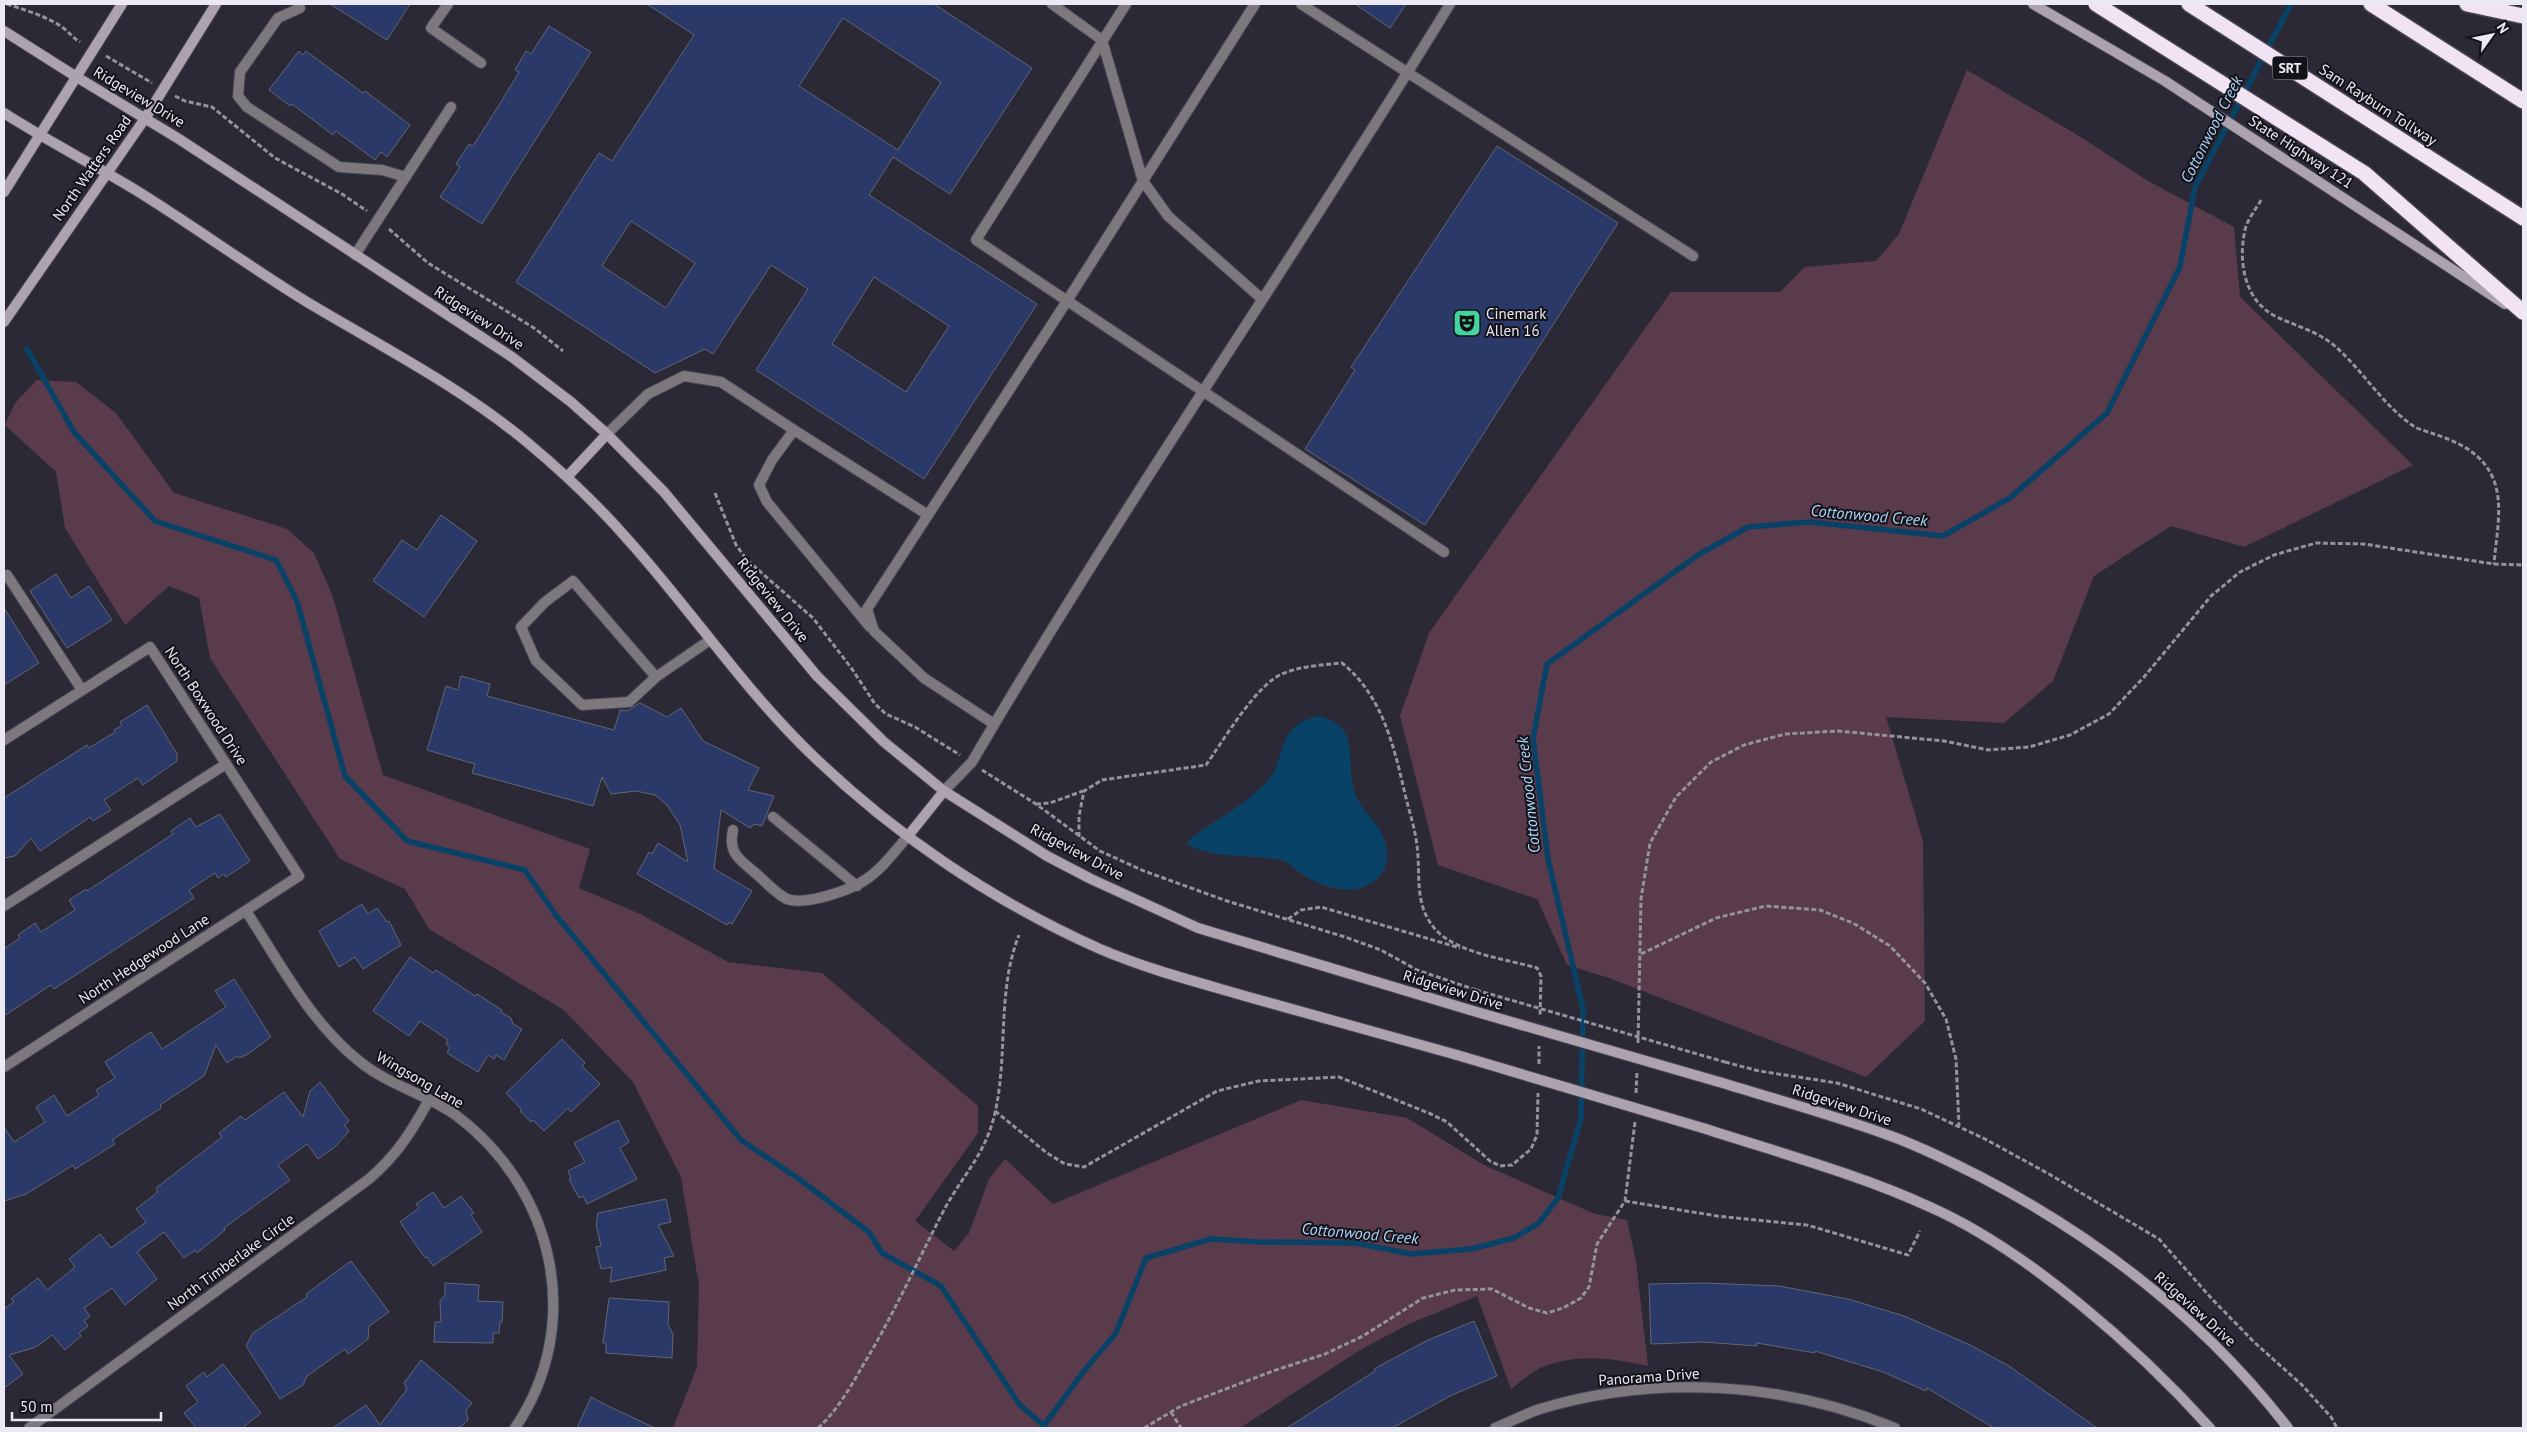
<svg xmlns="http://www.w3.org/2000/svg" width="2527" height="1432" font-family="'PT Sans',sans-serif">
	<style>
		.green { fill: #5a3b4c }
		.water { fill: #084266 }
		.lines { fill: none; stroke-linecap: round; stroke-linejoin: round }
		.stream { stroke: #084266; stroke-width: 5.5 }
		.building { fill: #2a3967; stroke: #5f6676; fill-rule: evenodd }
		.lane-casing { stroke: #474451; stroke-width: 12 }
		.street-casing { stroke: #474451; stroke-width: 12 }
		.secondary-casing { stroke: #474451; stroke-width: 12 }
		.highway-casing { stroke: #474451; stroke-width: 18 }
		.path { stroke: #93929d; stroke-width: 3; stroke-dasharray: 5 2.5; stroke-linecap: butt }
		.lane { stroke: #7d787e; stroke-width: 10 }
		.street { stroke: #7d787e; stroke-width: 10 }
		.secondary { stroke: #aca3ae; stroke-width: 10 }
		.highway { stroke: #f1e3f4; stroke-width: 15 }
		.secondary-bridge-casing { stroke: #474451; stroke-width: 12; stroke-linecap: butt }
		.path-bridge { stroke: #93929d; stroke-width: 3; stroke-dasharray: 5 2.5; stroke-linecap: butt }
		.secondary-bridge { stroke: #aca3ae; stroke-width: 10 }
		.labels { text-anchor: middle; stroke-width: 4; stroke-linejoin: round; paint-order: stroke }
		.shield { fill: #141219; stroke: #aaa9b2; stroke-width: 1 }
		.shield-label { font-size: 14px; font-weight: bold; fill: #ebeaf4 }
		.street-label { font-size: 15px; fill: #ebeaf4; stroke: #141219 }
		.poi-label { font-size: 15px; fill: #ebeaf4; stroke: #141219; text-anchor: start }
		.water-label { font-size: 16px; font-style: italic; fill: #aad6f9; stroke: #141219 }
	</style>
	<rect width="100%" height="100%" fill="#2c2937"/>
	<path class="green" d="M1967 70 2079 136 2148 181 2234 227 2240 297 2413 465 2244 547 2171 526 2094 576 2053 681 2004 723 1886 717 1923 841 1925 1021 1866 1077 1609 978 1567 965 1537 899 1438 865 1400 716 1429 633 1671 292H1780L1805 267 1876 261 1899 234Z
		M37 380 76 382 116 413 174 493 287 529 314 553 333 597 383 775 590 849 579 888 640 914 728 962 822 973 978 1106V1133L915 1221 954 1251 969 1233 989 1179 1005 1159 1053 1204 1301 1100 1407 1118 1484 1165 1595 1214 1627 1220 1636 1261 1648 1366C1612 1358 1578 1353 1542 1367 1531 1372 1521 1382 1511 1389L1477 1296 1409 1324 1360 1350 1240 1428H673L697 1367 699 1286 681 1177 633 1082 564 1010 429 929 405 889 340 859 210 658 199 598 169 586 125 625 65 528 56 472 5 425 15 403Z"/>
	<path class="water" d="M1319 716C1362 727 1345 759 1354 790 1361 816 1387 823 1387 856 1387 867 1382 876 1373 882 1351 898 1319 886 1299 872 1294 869 1290 863 1284 861 1254 853 1215 861 1187 844L1191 838C1215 821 1242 806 1263 786 1290 760 1272 726 1319 716Z"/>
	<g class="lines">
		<path class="stream" d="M27 349 74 432 155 521 276 560 297 601 345 776 407 841 525 870 555 914 741 1140 799 1179 869 1232 882 1253 941 1286 1019 1404 1043 1425
			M1042 1428 1084 1371 1116 1333 1146 1258 1211 1239 1259 1242 1355 1243 1411 1254 1471 1249 1514 1238 1539 1223 1558 1198 1581 1118 1583 1009 1548 859 1533 738 1547 664 1698 555 1748 527 1810 522 1943 536 2010 498 2107 413 2180 267 2195 187 2291 4"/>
	</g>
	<path class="building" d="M330 4H410L387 40Z
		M647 4H934L1032 68 950 194 893 157 869 195 1037 304 924 479 756 370 808 289 771 265 713 354 705 349 655 373 516 282 599 153 612 161 694 35ZM843 18 941 82 898 150 799 86ZM631 221 695 263 666 308 602 266ZM874 277 949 326 906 392 832 344Z
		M1355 4H1406L1390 28Z
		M549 26 591 52 482 224 440 197 460 167 456 164 469 144 473 146 501 102 519 72 515 70 526 51 531 54Z
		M299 51 303 55 306 51 363 93 365 91 410 125 387 157 381 152 375 160 336 131 333 135 292 104 290 106 269 90Z
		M1497 146 1618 223 1425 525 1305 449 1355 370 1351 367Z
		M441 515 477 541 424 617 373 581 402 540 417 550Z
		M56 574 71 598 89 586 112 620 67 648 30 591Z
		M4 608 39 663 4 685Z
		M461 676 490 684 487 696 614 730 620 710 627 711 640 703 667 717 681 708 703 741 759 768 748 790 774 796 762 826 755 824 750 828 721 810 714 869 752 891 732 924 729 922 727 925 637 874 649 852 652 854 658 843 688 862 680 825 667 805 655 795 636 791 611 794 602 777 593 806 472 773 475 764 427 750 446 686 458 690Z
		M147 705 177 754V761L143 785 138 778 104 800 111 810 93 821 90 817 40 851 31 838 15 856 4 858V798L87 745 89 748 115 732 114 730 122 725 120 722Z
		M220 814 250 861 226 877 224 874 218 878 215 873 189 890 194 898 54 989 51 985 4 1016V949L20 938 18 935 35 923 41 932 75 910 69 900 86 889 87 891 173 834 171 831 190 818 196 827Z
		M362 904 368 914 377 908 387 922 389 921 401 945 363 969 355 957 339 967 319 931Z
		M410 957 433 973 436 970 475 996 477 994 502 1010 501 1012 511 1018 513 1024 522 1029 504 1060 496 1055 494 1059 488 1055 478 1072 447 1053 450 1047 446 1044 448 1040 420 1021 409 1036 373 1011Z
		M234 979 271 1037 248 1054 239 1058 237 1056 227 1063 216 1045 204 1076 160 1105 161 1108 112 1140 115 1144 75 1169 73 1165 26 1194 4 1201V1127L14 1142 45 1122 36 1107 54 1095 67 1116 99 1095 96 1090 115 1078 105 1062 151 1032 162 1049 226 1007 215 991Z
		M562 1039 585 1063 582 1066 600 1084 571 1112 568 1108 544 1131 533 1120 531 1122 520 1111 522 1110 506 1093Z
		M320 1082 349 1121 344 1125 349 1131 336 1146 318 1159 307 1144 278 1165 290 1180 224 1228 225 1230 197 1253 195 1250 184 1258 164 1232 137 1252 157 1279 125 1305 112 1288 84 1308 90 1316 84 1321 88 1326 79 1333 81 1336 65 1350 52 1335 36 1347 9 1355 23 1374 4 1388V1309L14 1302 11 1299 38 1278 47 1290 75 1267 69 1259 100 1234 111 1248 146 1222 136 1209 158 1192 156 1188 222 1137 219 1133 241 1116 245 1120 284 1092 303 1117 310 1091Z
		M618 1120 629 1142 620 1148 637 1179 587 1204 583 1196 579 1198 569 1179 571 1178 568 1171 585 1162 574 1143Z
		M433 1192 444 1208 461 1196 474 1213 471 1215 482 1232 433 1266 427 1257 425 1258 400 1222 419 1208 416 1204Z
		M666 1199 671 1222 658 1225 674 1256 664 1258 666 1270 610 1282 612 1267 601 1269 596 1247 601 1246 596 1224 598 1213Z
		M351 1261 389 1312 369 1326 368 1339 348 1354 345 1349 307 1376 303 1385 280 1399 246 1346 253 1333 307 1297 306 1294Z
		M445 1283 479 1285 478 1301 503 1302 502 1322H500L499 1333H493V1343L434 1342 435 1322H441L440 1301 445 1295Z
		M1704 1283 1779 1286 1848 1299 1904 1316 1970 1345 2009 1366 2097 1428H1994L1927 1388 1926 1391 1883 1372 1815 1351V1353L1757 1343V1346L1703 1342 1651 1344 1649 1284Z
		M609 1298 669 1302 668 1325 673 1334 672 1358 606 1353V1343H603Z
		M1474 1321 1497 1376 1452 1395 1392 1428H1287L1375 1371 1374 1369 1426 1341Z
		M421 1360 472 1403 466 1410 468 1420 463 1425 457 1428H333L366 1405 380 1425 407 1389 404 1383Z
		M223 1364 261 1413 242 1428H196L184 1413 198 1402 186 1386 204 1372 207 1377Z
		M591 1397 606 1405 655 1428H577Z"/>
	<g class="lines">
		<defs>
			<path id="lane" d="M448 4 431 28 481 63
				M1052 4 1102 40 1143 181 1168 216 1262 299
				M1126 4 976 240 1444 552
				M1301 4 1693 256
				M300 8 278 18 240 72 238 96 247 107 339 167 382 170 406 177
				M355 255 451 107
				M607 434 648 394 684 376 721 382 794 430
				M4 577 7 575 82 690
				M870 627 767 502 759 485 772 460 794 430 928 515
				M656 677 573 581 545 602 521 627 536 661 582 705 629 702 656 677 710 640
				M994 724 924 678 874 631 867 609 1067 301 1255 4
				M944 791 972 762C1123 504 1294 259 1450 4
				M773 817 857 886
				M733 830C728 851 738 859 753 871 763 879 774 892 785 898 794 903 810 900 819 898 868 886 877 873 908 836
				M4 906 226 764"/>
			<path id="street" d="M4 740 150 647 299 876 4 1067
				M246 911C280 963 310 1022 359 1061 388 1085 427 1094 457 1116 555 1190 585 1325 515 1428
				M29 1428 369 1179C398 1154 411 1132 429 1100
				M1495 1428C1510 1422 1525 1414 1540 1409 1656 1374 1784 1382 1895 1428"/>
			<path id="secondary" d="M2033 4 2165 81 2505 304
				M4 31 75 76 179 139 512 357 571 402 607 434 664 492 817 676 884 742 944 791 1047 856 1091 879 1198 928 1470 1010
				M4 113C46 140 91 163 134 189 194 226 251 268 312 305 386 349 462 388 528 443 565 474 599 506 630 542 689 608 739 682 802 745 887 830 990 900 1100 949 1149 970 1201 983 1252 998 1320 1017 1389 1036 1457 1055
				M4 192 122 4
				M4 322 146 117 216 4
				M567 477 607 434
				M908 836 944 791
				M1719 1082C1775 1099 1833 1115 1888 1135 1920 1146 1951 1162 1981 1177 2100 1239 2206 1322 2288 1428
				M1706 1129C1780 1153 1858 1174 1930 1207 2027 1250 2139 1349 2210 1428"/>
			<path id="highway" d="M2096 4 2364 173 2523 312
				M2189 4 2523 218
				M2371 4 2523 101
				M2467 4 2523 16"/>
		</defs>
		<use href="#lane" class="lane-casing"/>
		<use href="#street" class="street-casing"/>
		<use href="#secondary" class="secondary-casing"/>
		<use href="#highway" class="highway-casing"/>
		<path class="path" d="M7 4C25 10 46 16 62 27 69 32 73 38 80 42
			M106 56 152 83
			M175 96 185 101 212 107 275 158 342 194 367 211
			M2261 200C2256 209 2247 220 2245 230 2238 261 2244 300 2275 316 2295 326 2318 331 2336 347 2363 371 2382 404 2412 425 2418 430 2427 431 2434 434 2456 441 2480 452 2491 474 2505 500 2496 536 2494 564
			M389 229 428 263 534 328 563 351
			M715 493 736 545 747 560 813 618 852 669 875 704 886 714 915 727 960 755
			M982 770 1036 804 1100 851 1144 871 1227 901 1345 937 1381 950 1417 970 1476 990
			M1036 804 1050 803 1083 791
			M1079 837V816L1084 791 1102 780 1206 765C1223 741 1256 685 1282 674 1300 666 1323 665 1342 663 1382 695 1394 746 1405 794 1409 811 1415 828 1417 846 1421 877 1413 907 1438 932 1461 954 1506 959 1537 968L1541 976 1540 1017
			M1288 919 1301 910 1321 907 1460 948
			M1641 954 1716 918 1766 906 1820 910 1853 923 1890 946 1925 983 1946 1019 1956 1059 1959 1126
			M1638 1043 1641 899 1650 843 1676 797 1711 762 1744 745 1785 734 1838 731 1944 741 1988 750 2029 747 2070 735 2109 714 2144 677 2211 596 2240 572 2274 555 2316 543 2364 544 2494 564 2523 565
			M1725 1062 1759 1071 1837 1083 1921 1109 1985 1139 2049 1174 2159 1239 2212 1299 2255 1343 2301 1384 2331 1417 2337 1428
			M1539 1064V1046
			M1636 1093 1637 1072
			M995 1111 1047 1153 1065 1164 1084 1167 1217 1091 1259 1081 1339 1077 1431 1114 1447 1122 1490 1161 1500 1166 1512 1165 1531 1149 1537 1135 1538 1093
			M1625 1201 1717 1216 1807 1225 1908 1255 1920 1231
			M1171 1412 1181 1428
			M818 1428C836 1412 850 1388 862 1367 893 1316 917 1262 944 1210 962 1176 984 1156 994 1117 1009 1057 996 993 1019 935
			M1144 1428 1181 1406 1273 1371 1325 1354 1363 1336 1423 1298 1455 1290 1492 1289 1529 1308 1547 1313 1563 1308 1581 1298 1589 1287 1597 1244 1625 1201 1635 1122"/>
		<use href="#lane" class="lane"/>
		<use href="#street" class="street"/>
		<use href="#secondary" class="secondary"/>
		<use href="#highway" class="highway"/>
		<defs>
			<path id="secondary-bridge" d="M1470 1010 1719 1082
				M1457 1055 1706 1129"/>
		</defs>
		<use href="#secondary-bridge" class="secondary-bridge-casing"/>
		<path class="path-bridge" d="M1476 990 1725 1062"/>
		<use href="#secondary-bridge" class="secondary-bridge"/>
	</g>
	<defs>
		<symbol id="theatre-square" viewBox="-11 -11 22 22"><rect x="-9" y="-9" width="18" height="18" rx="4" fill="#43d4a0" stroke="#141219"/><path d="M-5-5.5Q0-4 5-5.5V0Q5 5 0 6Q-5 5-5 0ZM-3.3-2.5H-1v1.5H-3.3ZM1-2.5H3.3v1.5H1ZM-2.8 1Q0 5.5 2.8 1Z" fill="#111"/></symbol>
	</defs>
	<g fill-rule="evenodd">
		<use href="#theatre-square" x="1451" y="307" width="32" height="32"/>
	</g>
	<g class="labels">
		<rect class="shield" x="2272.5" y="56.5" width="35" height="23" rx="4"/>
		<g class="shield-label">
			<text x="2290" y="73">SRT</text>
		</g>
		<g class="street-label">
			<text transform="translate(139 97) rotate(31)" y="5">Ridgeview Drive</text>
			<text transform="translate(2378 105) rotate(33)" y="5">Sam Rayburn Tollway</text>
			<text transform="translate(2301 152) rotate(33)" y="5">State Highway 121</text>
			<text transform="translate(92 168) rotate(-55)" y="5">North Watters Road</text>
			<text transform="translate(479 318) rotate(33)" y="5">Ridgeview Drive</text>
			<text transform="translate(773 600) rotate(51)" y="5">Ridgeview Drive</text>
			<text transform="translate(206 706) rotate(57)" y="5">North Boxwood Drive</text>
			<text transform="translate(1077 852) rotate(28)" y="5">Ridgeview Drive</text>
			<text transform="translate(144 959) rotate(-33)" y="5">North Hedgewood Lane</text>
			<text transform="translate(1453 990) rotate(17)" y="5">Ridgeview Drive</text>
			<text transform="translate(420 1080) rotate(30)" y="5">Wingsong Lane</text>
			<text transform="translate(1842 1105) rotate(18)" y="5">Ridgeview Drive</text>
			<text transform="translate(231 1262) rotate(-36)" y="5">North Timberlake Circle</text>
			<text transform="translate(2195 1309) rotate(42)" y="5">Ridgeview Drive</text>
			<text transform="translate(1649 1377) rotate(-4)" y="5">Panorama Drive</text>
		</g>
		<g class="poi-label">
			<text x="1486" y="319">Cinemark<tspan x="1486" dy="17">Allen 16</tspan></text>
		</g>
		<g class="water-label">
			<text transform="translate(2211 129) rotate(-63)" y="6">Cottonwood Creek</text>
			<text transform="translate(1869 515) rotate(5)" y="6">Cottonwood Creek</text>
			<text transform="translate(1528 795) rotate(-96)" y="6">Cottonwood Creek</text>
			<text transform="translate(1360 1233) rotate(5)" y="6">Cottonwood Creek</text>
		</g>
	</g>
	<rect width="2527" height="1432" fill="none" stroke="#ebeaf4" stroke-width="10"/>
	<g transform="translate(2492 35) rotate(57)" stroke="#141219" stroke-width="4" paint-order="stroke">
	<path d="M0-4L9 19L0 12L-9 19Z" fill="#ebeaf4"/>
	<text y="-8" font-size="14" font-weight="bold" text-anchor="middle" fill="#ebeaf4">N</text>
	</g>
	<path d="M12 1412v8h149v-8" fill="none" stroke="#ebeaf4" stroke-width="2.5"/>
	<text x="20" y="1412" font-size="15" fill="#ebeaf4" stroke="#141219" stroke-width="4" paint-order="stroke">50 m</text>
</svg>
